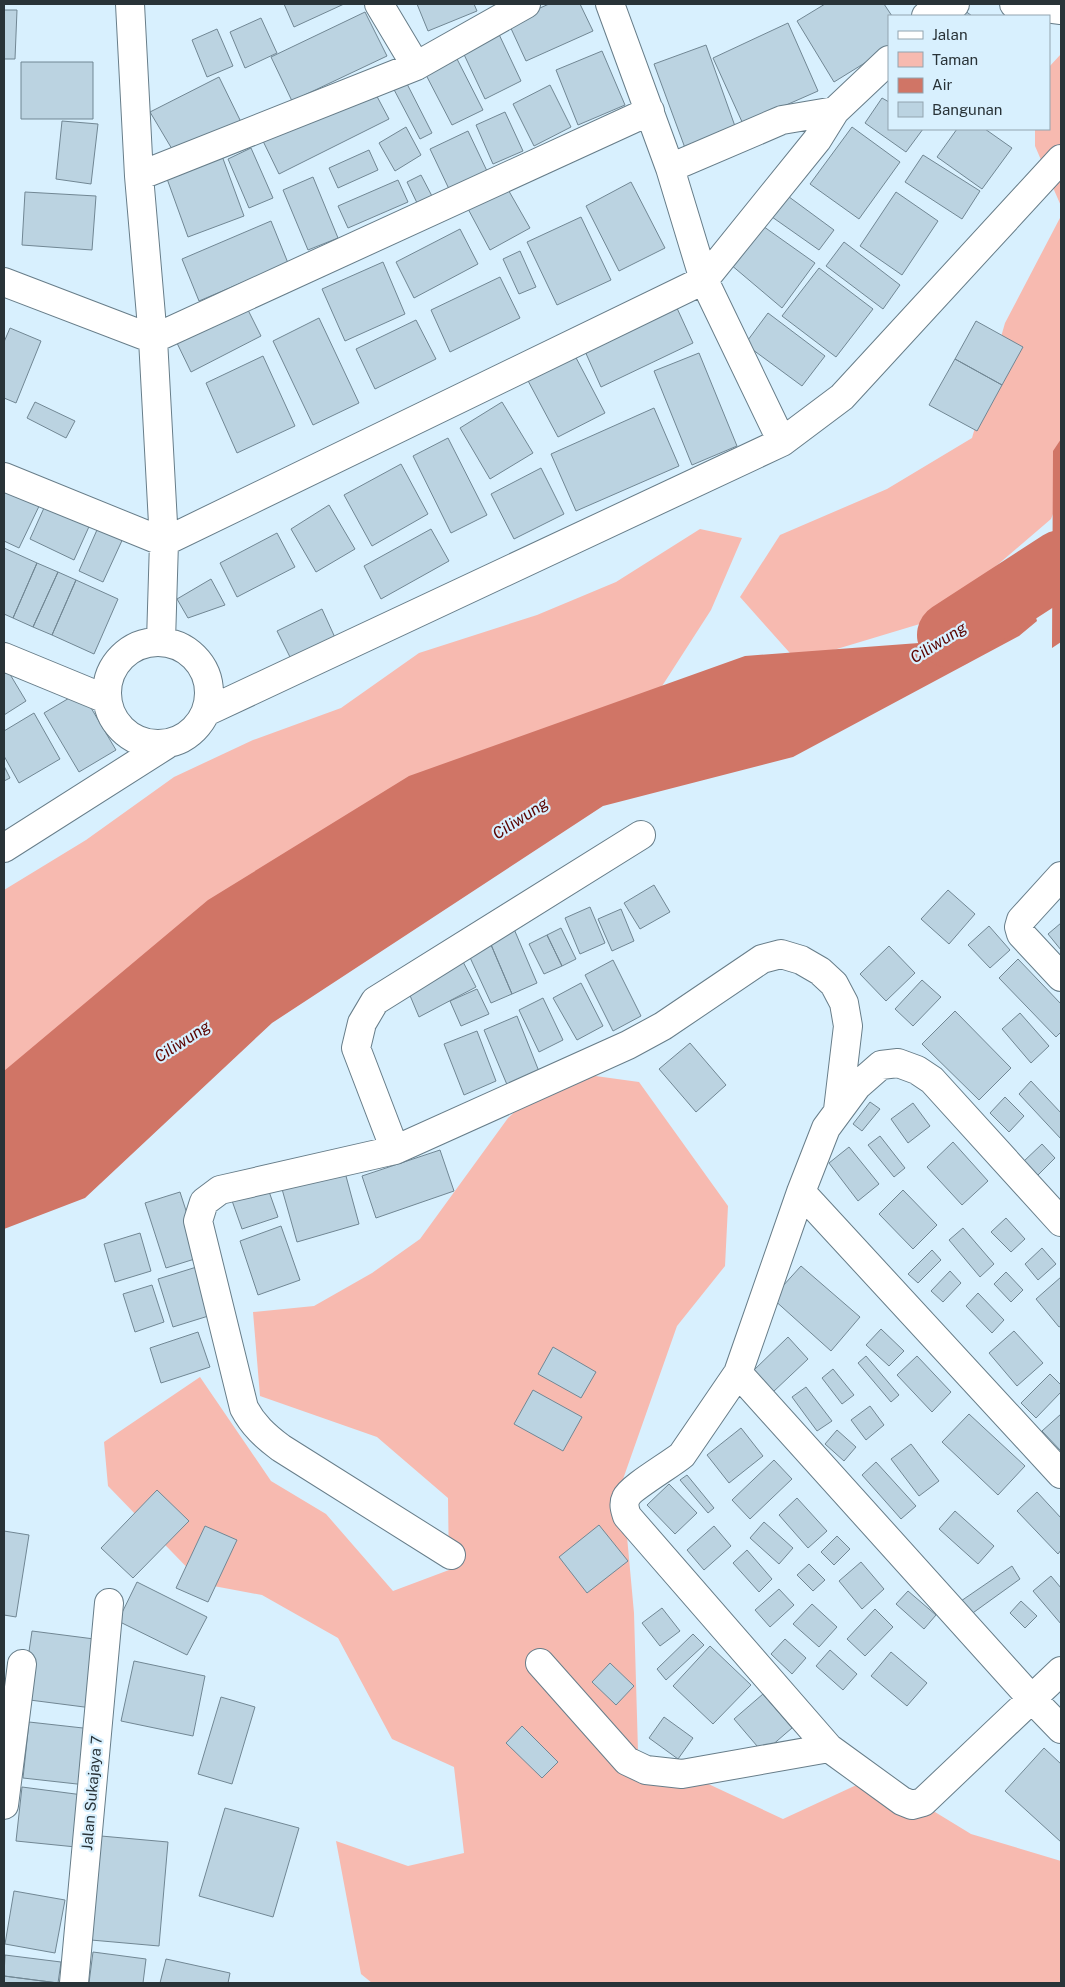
<svg xmlns="http://www.w3.org/2000/svg" width="1065" height="1987" font-family="'Public Sans',sans-serif">
	<style>
		.green { fill: #f7bab0 }
		.water { fill: #d07566 }
		.lines { fill: none; stroke-linecap: round; stroke-linejoin: round }
		.river { stroke: #d07566; stroke-width: 66 }
		.building { fill: #bbd3e1; stroke: #718794 }
		.minor-casing { stroke: #677d89; stroke-width: 30 }
		.minor { stroke: #fff; stroke-width: 28 }
		.labels { text-anchor: middle; stroke-width: 4.5; stroke-linejoin: round; paint-order: stroke }
		.street-label { font-size: 15px; fill: #293338; stroke: #d8f0fe }
		.water-label { font-size: 16px; font-style: italic; fill: #5b0401; stroke: #d8f0fe }
	</style>
	<rect width="100%" height="100%" fill="#d8f0fe"/>
	<path class="green" d="M1061 54V206L1035 146V129H1049V67Z
		M1061 216V494L1051 519 933 620 797 661 740 597 780 535 887 489 972 438 1005 323Z
		M700 529 742 538 711 610 646 711 4 1104V890L86 840 174 777 253 740 341 708 419 653 537 615 616 582Z
		M559 1071 639 1082 728 1206 725 1266 677 1326 622 1482 634 1613 638 1751 783 1819 876 1776 971 1834 1061 1861V1983H372L361 1974 336 1841 408 1866 464 1853 454 1767 392 1739 338 1638 262 1595 203 1584 108 1486 104 1442 200 1377 271 1481 326 1514 393 1591 449 1570 448 1498 377 1437 260 1396 253 1312 314 1306 372 1273 420 1239 508 1118Z"/>
	<path class="water" d="M1061 439V642L1052 648 1053 451Z
		M1021 567 1037 621 1019 636 793 757 603 806 272 1023 85 1198 4 1229V1071L208 900 409 776 745 656 919 643Z"/>
	<g class="lines">
		<path class="river" d="M950 635 1061 563"/>
	</g>
	<path class="building" d="M284 4H344L294 27Z
		M417 4H474L477 11 428 31Z
		M549 4H580L593 31 526 61 508 22Z
		M825 4H884L892 16H889V48L834 82 797 21Z
		M960 7 972 16H953Z
		M4 10H17L15 59H4Z
		M365 12 387 56 292 101 271 57Z
		M261 18 277 53 245 68 230 32Z
		M788 23 818 91 743 124 713 58Z
		M496 28 521 81 485 99 460 46Z
		M217 29 233 66 207 77 192 40Z
		M706 45 736 129 685 148 654 64Z
		M602 51 625 105 578 125 556 70Z
		M456 57 483 110 452 125 425 73Z
		M21 62H93V119H21Z
		M403 76 432 133 420 139 390 82Z
		M219 77 241 122 172 149 150 112Z
		M550 85 571 127 534 146 513 104Z
		M372 87 389 119 279 174 262 139Z
		M882 98 889 102V129H923L906 152 865 123Z
		M505 112 523 151 493 164 476 125Z
		M62 121 98 124 91 184 56 179Z
		M406 127 421 155 395 171 379 143Z
		M852 127 900 162 859 219 810 184Z
		M957 129H985L1012 148 982 189 937 157Z
		M468 131 487 171 449 189 430 149Z
		M251 148 273 198 249 208 228 159Z
		M369 150 378 170 338 188 329 168Z
		M923 155 980 191 962 219 905 182Z
		M222 156 244 216 188 237 166 176Z
		M421 175 433 198 418 205 407 182Z
		M313 177 338 238 308 250 283 190Z
		M398 180 408 202 348 228 338 206Z
		M631 182 665 248 619 271 586 206Z
		M506 186 530 228 490 250 467 207Z
		M781 191 834 230 819 250 765 212Z
		M25 192 96 196 92 250 22 245Z
		M896 192 938 221 902 275 860 246Z
		M581 217 611 280 557 305 527 242Z
		M271 221 288 263 199 301 182 259Z
		M760 224 815 263 782 308 730 264Z
		M460 229 478 264 414 298 396 262Z
		M844 242 900 285 883 309 826 266Z
		M520 251 536 287 519 294 503 259Z
		M383 262 405 314 345 341 322 289Z
		M819 268 873 309 836 357 782 316Z
		M500 277 520 318 450 352 431 310Z
		M246 306 261 336 191 372 176 341Z
		M676 306 693 343 601 387 584 349Z
		M768 313 825 356 802 386 745 344Z
		M319 318 359 403 313 425 273 341Z
		M416 320 436 359 375 389 356 349Z
		M976 321 1023 347 1002 385 955 359Z
		M10 328 41 341 16 403 4 398V342Z
		M573 352 605 413 558 437 526 377Z
		M699 353 737 446 692 465 654 371Z
		M263 356 295 426 237 453 206 383Z
		M955 359 1002 385 977 431 929 405Z
		M35 402 75 421 66 438 27 418Z
		M502 402 533 453 490 479 460 428Z
		M654 408 679 466 576 511 551 454Z
		M448 438 487 515 451 533 413 456Z
		M401 464 428 514 372 546 344 495Z
		M541 468 564 514 514 539 491 494Z
		M4 482 42 500 19 548 4 541Z
		M48 499 92 520 74 560 30 539Z
		M329 505 355 549 316 572 291 529Z
		M100 523 125 534 103 582 79 571Z
		M431 529 449 561 381 599 364 566Z
		M277 533 295 567 237 597 220 563Z
		M4 548 37 563 13 618 4 614Z
		M37 563 58 572 33 627 13 618Z
		M58 572 76 580 52 635 33 627Z
		M211 579 225 605 188 618 177 599Z
		M76 580 118 599 94 654 52 635Z
		M322 609 337 642 293 663 277 631Z
		M8 671 26 701 4 715V674Z
		M81 691 116 750 79 772 44 713Z
		M34 713 60 759 19 783 4 756V731Z
		M4 766 10 778 4 781Z
		M654 885 670 912 640 929 624 903Z
		M948 890 975 914 949 944 921 919Z
		M590 907 605 943 580 954 565 918Z
		M621 909 634 941 612 951 598 919Z
		M1061 923V950L1048 934Z
		M989 926 1010 950 990 968 968 945Z
		M561 928 576 959 562 966 547 935Z
		M514 929 537 983 512 994 489 940Z
		M547 935 562 966 544 974 529 944Z
		M489 940 512 994 491 1003 467 951Z
		M889 946 915 973 886 1001 860 974Z
		M459 954 476 987 419 1017 406 986Z
		M1018 959 1061 1004V1032L1056 1037 999 978Z
		M613 960 641 1016 613 1031 585 975Z
		M922 980 941 997 913 1026 895 1009Z
		M581 983 603 1026 577 1040 553 998Z
		M477 989 489 1014 461 1026 450 1001Z
		M543 998 563 1040 539 1052 519 1010Z
		M955 1011 1011 1068 979 1100 922 1044Z
		M1020 1013 1049 1046 1031 1063 1002 1029Z
		M517 1016 540 1074 508 1087 484 1030Z
		M477 1031 496 1081 464 1095 444 1044Z
		M690 1043 726 1085 696 1112 659 1069Z
		M1031 1081 1061 1113V1139L1019 1094Z
		M1005 1097 1024 1116 1009 1132 990 1113Z
		M870 1102 880 1109 862 1131 853 1124Z
		M913 1103 930 1126 908 1143 891 1119Z
		M880 1136 905 1168 894 1177 868 1145Z
		M953 1142 988 1181 962 1205 927 1167Z
		M1042 1144 1055 1158 1037 1176 1023 1162Z
		M849 1147 879 1184 858 1201 829 1163Z
		M440 1150 454 1191 376 1218 362 1176Z
		M343 1165 359 1224 297 1242 280 1182Z
		M266 1183 278 1217 242 1229 230 1195Z
		M903 1190 937 1225 913 1249 879 1214Z
		M180 1192 201 1257 166 1268 145 1203Z
		M1006 1218 1025 1239 1011 1252 991 1232Z
		M281 1226 300 1280 258 1295 240 1241Z
		M963 1228 994 1264 980 1277 949 1240Z
		M140 1233 151 1271 115 1282 104 1244Z
		M1042 1248 1056 1264 1038 1280 1025 1264Z
		M932 1250 941 1260 918 1283 908 1274Z
		M203 1265 218 1313 173 1327 158 1279Z
		M801 1266 860 1317 831 1351 772 1298Z
		M950 1271 961 1283 943 1302 931 1291Z
		M1006 1272 1023 1290 1011 1302 994 1284Z
		M1061 1277V1326L1059 1327 1036 1299Z
		M152 1285 164 1322 135 1332 123 1294Z
		M978 1293 1004 1320 992 1333 966 1306Z
		M881 1329 904 1351 889 1366 866 1345Z
		M1014 1331 1043 1363 1017 1386 989 1353Z
		M198 1332 210 1367 161 1383 150 1348Z
		M788 1337 808 1359 773 1392 753 1371Z
		M553 1347 596 1372 581 1398 538 1374Z
		M866 1356 899 1395 891 1402 858 1363Z
		M917 1356 951 1392 932 1412 897 1375Z
		M833 1369 854 1395 842 1404 822 1378Z
		M1050 1374 1061 1385V1392L1036 1418 1021 1403Z
		M806 1387 832 1421 817 1431 792 1397Z
		M533 1390 582 1417 563 1451 514 1424Z
		M870 1406 884 1425 866 1440 851 1420Z
		M969 1414 1025 1466 998 1495 942 1442Z
		M1061 1414V1451L1042 1431Z
		M741 1428 763 1456 729 1483 707 1455Z
		M837 1430 856 1447 844 1461 825 1444Z
		M911 1444 939 1481 919 1496 891 1459Z
		M774 1460 792 1479 750 1519 732 1500Z
		M876 1462 916 1506 901 1519 862 1475Z
		M687 1475 714 1508 708 1513 680 1480Z
		M669 1484 697 1513 675 1534 647 1505Z
		M157 1490 189 1521 133 1578 101 1548Z
		M1037 1492 1061 1518V1550L1058 1554 1017 1511Z
		M797 1498 827 1531 808 1548 779 1515Z
		M955 1511 994 1546 978 1564 939 1529Z
		M764 1522 793 1548 779 1564 750 1538Z
		M599 1525 628 1561 587 1593 559 1557Z
		M205 1526 237 1540 208 1602 176 1588Z
		M714 1526 731 1546 704 1570 687 1550Z
		M4 1531 29 1535 16 1617 4 1615Z
		M837 1536 850 1549 834 1565 821 1552Z
		M747 1550 772 1579 759 1592 733 1563Z
		M861 1562 884 1589 862 1609 839 1581Z
		M809 1564 825 1580 813 1591 797 1575Z
		M1012 1566 1020 1579 970 1615 961 1601Z
		M1051 1576 1061 1588V1624L1033 1591Z
		M137 1582 207 1617 187 1655 118 1621Z
		M779 1589 794 1605 770 1627 755 1610Z
		M908 1591 936 1615 924 1629 896 1604Z
		M1021 1601 1037 1616 1025 1628 1010 1613Z
		M812 1604 837 1627 819 1647 793 1624Z
		M662 1608 680 1631 660 1646 642 1623Z
		M875 1609 893 1627 865 1656 847 1639Z
		M32 1631 102 1640 92 1708 22 1699Z
		M693 1634 704 1645 666 1680 657 1669Z
		M785 1639 806 1658 792 1674 771 1654Z
		M710 1646 751 1685 713 1724 673 1686Z
		M830 1650 857 1674 843 1690 816 1666Z
		M891 1652 927 1683 907 1706 871 1676Z
		M134 1661 205 1676 193 1736 121 1721Z
		M610 1663 634 1686 616 1705 592 1682Z
		M763 1694 792 1728 763 1753 734 1719Z
		M221 1697 255 1707 232 1784 198 1774Z
		M664 1717 693 1738 678 1759 649 1738Z
		M29 1722 92 1729 86 1785 23 1778Z
		M522 1726 558 1762 542 1778 506 1743Z
		M1044 1748 1061 1764V1842L1005 1791Z
		M22 1787 83 1795 76 1847 16 1841Z
		M225 1808 299 1828 273 1917 199 1896Z
		M101 1836 168 1842 159 1946 91 1940Z
		M14 1891 65 1900 55 1953 5 1944Z
		M93 1952 146 1959 143 1983H89Z
		M5 1955 61 1962 58 1983 4 1976Z
		M166 1959 230 1973 228 1983H160Z
		M4 1976 58 1983H4Z"/>
	<g class="lines">
		<defs>
			<path id="minor" d="M130 4 139 176 153 339 164 542 161 641
				M379 4 416 66
				M610 4 670 168 704 280 782 442
				M1014 4 1061 10
				M926 16 937 7 955 4
				M670 168 782 120 835 111
				M139 176 416 66 526 4
				M4 282 153 339 650 111
				M4 477 164 542 704 280 817 140 835 111 889 60
				M107 693a51 51 0 1 1 102 0a51 51 0 1 1-102 0Z
				M4 657 106 699
				M206 712 782 442 842 397 1061 159
				M4 848 166 745
				M1061 876 1021 920 1019 927 1021 934 1061 977
				M395 1150 356 1048 362 1023 375 1001 641 835
				M801 1192 1061 1474
				M1061 1222 932 1080 917 1070 898 1063 881 1065 857 1086 826 1128 801 1192 738 1373 682 1455C670 1465 630 1488 626 1498 623 1504 625 1510 627 1516L829 1748 902 1801 912 1805 923 1802 1061 1671
				M738 1373 1031 1698 1061 1729
				M451 1555 281 1448C265 1436 253 1425 244 1408L198 1221 204 1202 220 1190 395 1150 628 1045 663 1026 762 959 781 954 801 960 820 971 834 984 844 1003 848 1026 838 1110
				M540 1663 627 1761 646 1770 682 1774 829 1748
				M4 1805 22 1664
				M74 1983 109 1603"/>
		</defs>
		<use href="#minor" class="minor-casing"/>
		<use href="#minor" class="minor"/>
	</g>
	<g class="labels">
		<g class="street-label">
			<text transform="translate(92 1793) rotate(-85)" y="5">Jalan Sukajaya 7</text>
		</g>
		<g class="water-label">
			<text transform="translate(938 642) rotate(-32)" y="6">Ciliwung</text>
			<text transform="translate(520 818) rotate(-33)" y="6">Ciliwung</text>
			<text transform="translate(182 1041) rotate(-33)" y="6">Ciliwung</text>
		</g>
	</g>
	<rect width="1065" height="1987" fill="none" stroke="#293338" stroke-width="10"/>
	<rect x="888" y="15" width="162" height="115" fill="#d8f0fe" stroke="#92a4af"/>
	<rect x="898" y="31" width="25" height="8" fill="#ffffff" stroke="#92a4af"/>
	<text x="932" y="40" font-size="15" fill="#293338">Jalan</text>
	<rect x="898" y="52" width="25" height="15" fill="#f7bab0" stroke="#92a4af"/>
	<text x="932" y="65" font-size="15" fill="#293338">Taman</text>
	<rect x="898" y="78" width="25" height="15" fill="#d07566" stroke="#92a4af"/>
	<text x="932" y="90" font-size="15" fill="#293338">Air</text>
	<rect x="898" y="102" width="25" height="15" fill="#bbd3e1" stroke="#92a4af"/>
	<text x="932" y="115" font-size="15" fill="#293338">Bangunan</text>
</svg>
